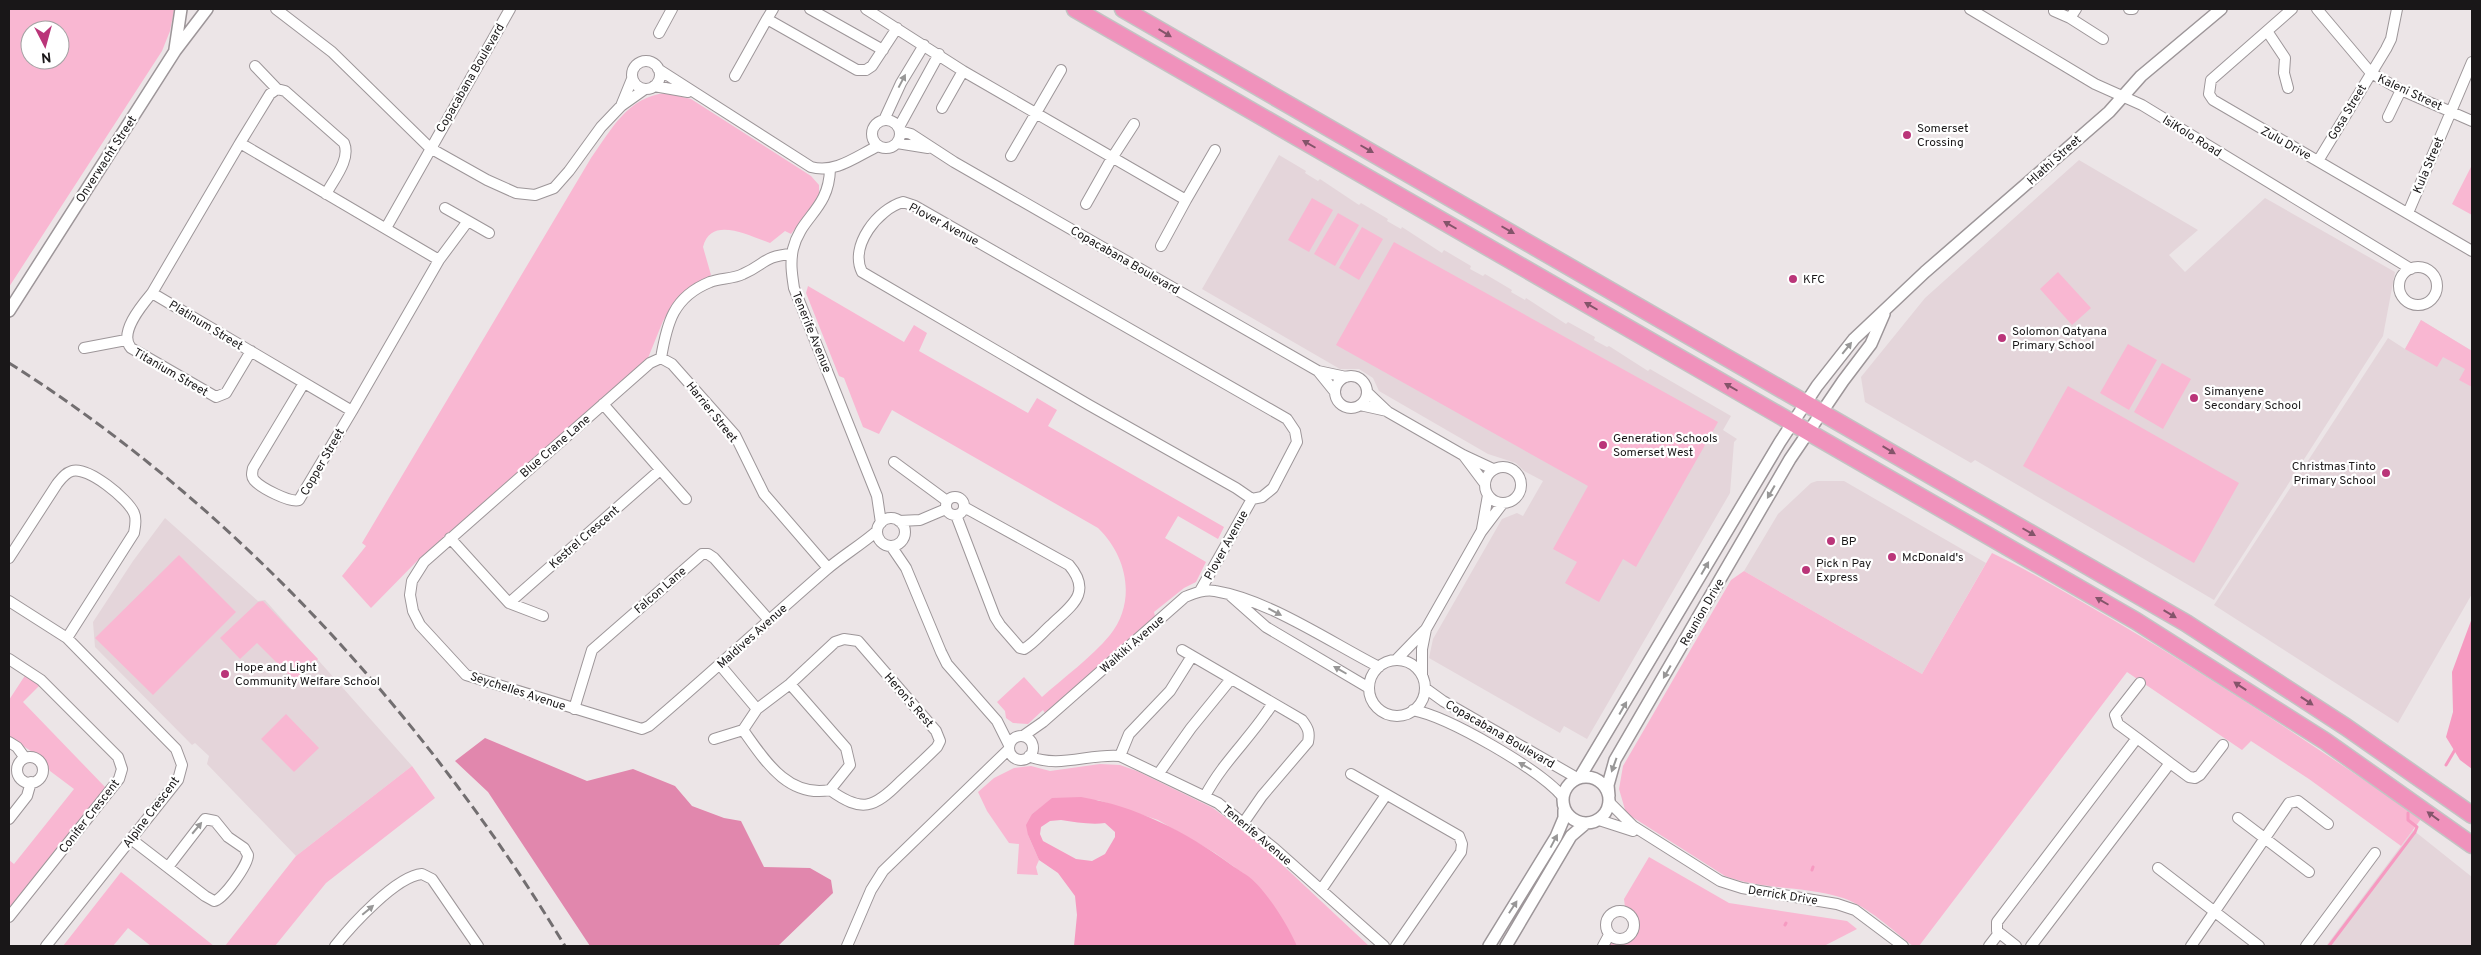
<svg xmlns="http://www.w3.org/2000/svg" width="2481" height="955" font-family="Overpass,sans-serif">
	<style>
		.built { fill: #e4d5da }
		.green { fill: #f9b7d2; fill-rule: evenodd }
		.forest { fill: #e187ad }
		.water { fill: #f69ac1; fill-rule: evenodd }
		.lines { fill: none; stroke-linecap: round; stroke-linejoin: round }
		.stream { stroke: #f69ac1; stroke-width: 3 }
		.minor-casing { stroke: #9d9699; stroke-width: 12 }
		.tertiary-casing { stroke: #9d9699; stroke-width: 14 }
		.trunk-casing { stroke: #c3c3c3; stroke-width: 19 }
		.minor { stroke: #fff; stroke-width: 10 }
		.tertiary { stroke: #fff; stroke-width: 11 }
		.trunk { stroke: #f092bc; stroke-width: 16 }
		.rail { stroke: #726e70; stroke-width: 3; stroke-dasharray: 10 5; stroke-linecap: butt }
		.oneway { fill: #84546a }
		.oneway2 { fill: #989797 }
		.poi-dot { fill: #ba3579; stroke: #fff; stroke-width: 2 }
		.labels { text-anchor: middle; stroke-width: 4.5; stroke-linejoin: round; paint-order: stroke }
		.street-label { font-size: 12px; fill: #191718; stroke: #fff }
		.poi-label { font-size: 12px; fill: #191718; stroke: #fff; text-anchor: start }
	</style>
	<rect width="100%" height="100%" fill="#ece5e7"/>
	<path class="built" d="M1279 155 1306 171 1305 173 1318 181 1320 179 1359 205 1361 203 1388 219 1387 221 1401 229 1402 227 1442 253 1444 250 1471 266 1470 269 1483 276 1485 274 1512 290 1511 292 1525 300 1526 298 1566 324 1568 322 1595 337 1594 340 1607 347 1609 346 1648 371 1650 369 1731 416 1723 430 1737 439 1734 442 1730 493 1587 739 1564 726 1560 733 1429 658 1433 639 1502 519 1517 513 1523 516 1543 481 1524 471 1516 463 1488 454 1379 391 1373 378 1359 369H1340L1202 289Z
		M2079 160 2198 230 2169 255 2185 272 2265 198 2395 272 2383 336 2214 600 1975 460 1971 463 1865 402 1861 377 1925 298Z
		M2421 320 2472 351V594L2398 723 2214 605 2388 338 2405 349Z
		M1817 481H1844L1986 563 1922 674 1744 571 1778 514 1811 483Z
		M165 518 258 601 265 600 412 766 296 856 207 764 209 756 195 743 192 745 95 647 93 622 133 561Z
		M2413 830 2472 877V946H2326Z"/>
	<path class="green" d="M9 9 174 10 170 31 162 51 9 287ZM30 30H60V60H30Z
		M666 93 691 99 811 176 819 185V197L791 234 785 231 770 243C749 236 711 215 703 247L711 275 678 297 663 321 648 358 420 558 371 608 342 576 366 546 362 543 591 158C612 129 627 97 666 93Z
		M2472 165V215L2452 204Z
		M1312 198 1333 210 1309 252 1288 240Z
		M1338 213 1359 225 1335 266 1314 254Z
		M1362 227 1383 239 1359 280 1339 268Z
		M1394 242 1718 422 1636 567 1623 559 1599 602 1565 583 1577 562 1553 549 1588 486 1336 345Z
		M2058 272 2091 308 2072 325 2040 289Z
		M808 286 904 342 914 325 927 333 919 351 1028 413 1037 398 1057 410 1048 426 1224 527 1218 539 1178 516 1165 538 1206 562 1196 582 1184 588 1154 612 1155 616 1045 713 1043 710 1028 724 1013 723 1006 718 1005 711 997 702 1024 677 1042 697C1063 678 1092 657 1110 635 1137 601 1127 556 1098 528L892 410 879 434 863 427 844 378 839 376 806 293Z
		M2421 320 2472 351V387L2459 380 2465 369 2443 357 2437 367 2405 349Z
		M2128 344 2157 360 2129 410 2100 393Z
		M2162 363 2191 379 2163 429 2134 412Z
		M2068 386 2239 483 2194 563 2023 466Z
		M1992 553C2034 573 2074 598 2115 621 2220 683 2321 750 2421 819L2401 846 2309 779 2251 741 2242 750 2127 672 1919 946H1913C1892 930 1869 907 1843 898 1805 886 1763 890 1725 876L1626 813 1619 789 1623 766 1731 580 1744 571 1922 674Z
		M179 555 236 612 153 695 95 638Z
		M263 601 318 659 295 681 257 643 240 659 220 638 258 602Z
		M26 674 41 684 23 702 106 788 9 911V860L14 864 74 789 50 771 45 760 9 737V700Z
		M286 714 319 748 294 772 261 739Z
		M1100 764 1120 765 1137 771 1213 808 1257 841 1369 946H1297L1276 910 1255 882 1215 853 1158 820 1098 800 1045 804 1032 814 1028 835 1039 860 1036 867 1038 875 1017 874 1019 844 1009 843 987 811 978 792 994 778 1014 768 1031 766 1050 771Z
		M412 766 435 798 326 883 275 946H225L296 856Z
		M1649 857 1729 903 1847 921 1857 929 1824 946H1609L1611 942H1625L1635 932V919L1625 907 1624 899Z
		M121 872 214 946H151L128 928 113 946H63Z"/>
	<path class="forest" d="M485 738 587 781 633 769 675 786 692 806 724 818 741 821 764 867 810 868 831 880 833 893 778 946H590L488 792 455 761Z"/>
	<path class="water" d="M2472 618V769L2460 760 2446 737 2453 712 2452 672Z
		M1081 797C1136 806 1186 832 1230 864 1238 870 1248 875 1255 882 1272 900 1287 924 1297 946H1074L1077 915 1075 896 1058 873 1039 860 1028 835 1026 825 1032 814 1052 798ZM1061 820C1075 822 1091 825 1105 823L1115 832V837L1105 854 1092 861 1076 859 1043 841 1040 834 1041 827 1050 821Z"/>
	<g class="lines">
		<path class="stream" d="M2446 765 2456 748
			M1812 870 1813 867
			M1785 925 1786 923
			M2329 946 2415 832 2417 827 2408 820V813"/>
		<defs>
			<path id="minor" d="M276 9 332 52 430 148 487 180 516 193 535 195 554 188 569 171 601 127 621 106 645 89
				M773 9 767 19 857 70H866L872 66 897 28
				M810 9 883 50
				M866 9 963 71 1186 200 1161 246
				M1970 9 2095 84 2142 105 2411 269
				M2076 9 2070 18 2103 39
				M2129 9H2133
				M2292 9 2211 80 2209 94 2213 100 2472 251
				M2317 9 2371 73 2401 90 2472 121
				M2054 11 2070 18
				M2267 31 2285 58 2284 73 2288 88
				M659 33 672 9
				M632 75a14 14 0 1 1 28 0a14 14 0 1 1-28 0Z
				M255 66 277 89
				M658 69 811 167C835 174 857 156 878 146
				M735 76 767 19
				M654 86 688 92
				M621 106 632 79
				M942 108 963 71
				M2388 117 2401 90
				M872 134a14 14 0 1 1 28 0a14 14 0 1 1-28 0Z
				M884 120 901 83 924 45
				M899 127 939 54
				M900 131 911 134 954 162 1318 371 1346 377
				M240 143 270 94 277 89 285 91 344 143C351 159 334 179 326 194
				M897 143 928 148
				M1011 156 1061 70
				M2318 161 2386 49 2391 39 2397 9
				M830 169C829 210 801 216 793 249 790 263 792 275 794 288L877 496 881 523
				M1186 200 1215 150
				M903 202 915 206 1287 419 1295 431 1297 442 1273 488 1262 497 1252 499 1236 488 1089 405 862 272C849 246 878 209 903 202Z
				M1086 204 1112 158 1134 124
				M445 208 468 221
				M2408 213 2472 62
				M386 228 510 9
				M439 260 240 143 152 293 352 411 439 260 468 221 489 233
				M2399 286a19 19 0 1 1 38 0a19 19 0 1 1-38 0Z
				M152 293C142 305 118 333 131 348L216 397 226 393 251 351
				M84 348 126 340
				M661 358C667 323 673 297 710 282 721 278 733 279 743 274 766 264 763 256 792 254
				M1318 371 1335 392
				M1335 392a16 16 0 1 1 32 0a16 16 0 1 1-32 0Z
				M304 383 253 468C252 473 251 476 254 480 261 488 290 503 299 500L352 411
				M1367 392 1388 412 1463 455 1493 469
				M603 404 686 499
				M1360 405 1387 411
				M1464 456 1485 484
				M894 462 947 501
				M1485 485a18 18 0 1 1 36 0a18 18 0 1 1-36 0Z
				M946 506a9 9 0 1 1 18 0a9 9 0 1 1-18 0Z
				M956 515 995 617 1000 625 1020 648 1024 649C1034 643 1042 633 1051 625 1071 606 1093 593 1069 565L964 507
				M877 532a14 14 0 1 1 28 0a14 14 0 1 1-28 0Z
				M899 521 920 520 946 509
				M1482 529 1488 495
				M450 538 509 603 543 616
				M891 546 906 568 941 652 947 664 997 721 1009 745
				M9 558 57 484C61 479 65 473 72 471 88 466 128 499 134 513 137 519 135 527 134 533L67 638
				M828 568 764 494 735 435 672 364 661 358 650 363 424 562 412 581 410 595 413 611 420 625 466 675 642 729 649 726C709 675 766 622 826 570 842 556 861 545 877 531
				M1200 591 1252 499
				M1231 596 1266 627 1369 688
				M9 601 67 638 176 749 182 765 178 780 46 946
				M509 603 660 470
				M1182 650 1302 720C1308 728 1310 732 1308 742L1262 796 1244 822
				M9 659 41 680 118 757 122 769 119 779 9 917
				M1396 660 1426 629
				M1369 688a28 28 0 1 1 56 0a28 28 0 1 1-56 0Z
				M720 665 757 709
				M1422 675V649L1426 629 1481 532 1503 503
				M1425 688 1443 701 1577 778
				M574 709 592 650 702 554H708L714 558 769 620
				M1413 710C1449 717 1539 769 1563 797
				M743 730C764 759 787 798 830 790L850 765 846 748 790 684
				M1023 736 1043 722 1185 597C1195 593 1205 589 1215 591 1269 600 1330 642 1379 667
				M1009 748a12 12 0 1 1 24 0a12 12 0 1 1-24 0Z
				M2137 738 2118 724 2115 715 2140 683
				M714 739 743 730 757 709 790 684 835 642 844 639 858 641 936 731 940 741 937 747C925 759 912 771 900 782 874 808 862 813 830 790
				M9 742 17 747 25 758
				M1029 756C1058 769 1090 753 1120 756L1218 803 1275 849 1384 946
				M1120 756 1129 734 1170 691 1192 656
				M17 770a13 13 0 1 1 26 0a13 13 0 1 1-26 0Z
				M2170 763 2189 777 2195 778 2200 775 2223 745
				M1159 773 1191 728 1231 679
				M1351 774 1459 836 1462 844 1461 852 1396 946
				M1205 796C1224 760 1252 737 1273 703
				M1610 803 1633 826 1720 881 1742 888 1837 904 1855 910 1903 946
				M2238 818 2309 872
				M9 819 27 796 31 782
				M1599 820 1633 831
				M131 839 205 896 214 901C223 900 248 865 248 855L244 848 228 837 215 821 205 819 168 867
				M2158 868 2259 946
				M1321 890 1386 795
				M1606 925a14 14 0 1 1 28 0a14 14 0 1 1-28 0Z
				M335 946C351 926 396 876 422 874L432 879 478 946
				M847 946 871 890 883 871 1009 749
				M1603 946 1609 935
				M1989 946 1999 933
				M2016 946 1997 931V922L2137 738 2170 763 2031 946
				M2191 946 2289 803 2298 801 2328 824
				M2306 946 2375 853"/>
			<path id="tertiary" d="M175 49 181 9
				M9 311 175 51 207 9
				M1563 800a23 23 0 1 1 46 0a23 23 0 1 1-46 0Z
				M1580 777 1780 442 1817 386 1854 339 1925 272 2109 112 2141 76 2221 9
				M1609 796 1608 785 1615 760 1790 459 1843 381 1871 344 1884 314
				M1489 946 1556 837 1564 818V810
				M1506 946 1571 836 1585 824"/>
			<path id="trunk" d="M1075 9 2136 621 2325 741 2472 845
				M1123 9 2186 623 2346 727 2472 815"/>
		</defs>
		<use href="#minor" class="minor-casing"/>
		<use href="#tertiary" class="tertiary-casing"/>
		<use href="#trunk" class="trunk-casing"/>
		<use href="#minor" class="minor"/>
		<use href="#tertiary" class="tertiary"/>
		<use href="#trunk" class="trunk"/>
		<path class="rail" d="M9 363C236 506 427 718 565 946"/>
	</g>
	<defs><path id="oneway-solid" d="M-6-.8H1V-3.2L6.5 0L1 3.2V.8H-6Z" transform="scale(1.25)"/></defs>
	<g class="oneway">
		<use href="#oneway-solid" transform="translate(1165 33) rotate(31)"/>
		<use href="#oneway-solid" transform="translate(1309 144) rotate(-150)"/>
		<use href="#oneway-solid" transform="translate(1367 149) rotate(30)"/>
		<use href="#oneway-solid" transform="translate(1450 225) rotate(-150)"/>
		<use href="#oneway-solid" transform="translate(1508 230) rotate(30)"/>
		<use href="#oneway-solid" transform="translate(1591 306) rotate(-150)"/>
		<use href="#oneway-solid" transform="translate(1731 387) rotate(-150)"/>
		<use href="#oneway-solid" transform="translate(1889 450) rotate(31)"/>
		<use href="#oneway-solid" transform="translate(2029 532) rotate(30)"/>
		<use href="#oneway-solid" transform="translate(2102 601) rotate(-150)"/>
		<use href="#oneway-solid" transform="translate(2170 614) rotate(31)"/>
		<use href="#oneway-solid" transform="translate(2240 686) rotate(-147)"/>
		<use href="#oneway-solid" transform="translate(2307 701) rotate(34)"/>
		<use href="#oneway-solid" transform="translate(2433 816) rotate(-144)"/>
	</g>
	<g class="oneway2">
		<use href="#oneway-solid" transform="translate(902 81) rotate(-62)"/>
		<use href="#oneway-solid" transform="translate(1847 348) rotate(-51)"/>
		<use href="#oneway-solid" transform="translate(1771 492) rotate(120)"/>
		<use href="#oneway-solid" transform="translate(1705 568) rotate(-60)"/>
		<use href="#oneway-solid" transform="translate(1275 612) rotate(28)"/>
		<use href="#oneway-solid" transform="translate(1340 670) rotate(-150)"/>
		<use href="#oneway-solid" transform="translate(1667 672) rotate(120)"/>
		<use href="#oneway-solid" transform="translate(1623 708) rotate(-60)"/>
		<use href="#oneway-solid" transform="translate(1614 765) rotate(110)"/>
		<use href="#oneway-solid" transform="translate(1525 766) rotate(-150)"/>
		<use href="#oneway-solid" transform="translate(197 828) rotate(-50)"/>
		<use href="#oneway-solid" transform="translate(1554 841) rotate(-62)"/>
		<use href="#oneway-solid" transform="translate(1513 907) rotate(-57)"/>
		<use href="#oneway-solid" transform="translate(368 910) rotate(-40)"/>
	</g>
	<g class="poi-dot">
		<circle cx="1907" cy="135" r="5"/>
		<circle cx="1793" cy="279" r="5"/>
		<circle cx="2002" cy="338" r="5"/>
		<circle cx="2194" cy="398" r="5"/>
		<circle cx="1603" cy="445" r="5"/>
		<circle cx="2386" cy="473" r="5"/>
		<circle cx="1831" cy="541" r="5"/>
		<circle cx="1892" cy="557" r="5"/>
		<circle cx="1806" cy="570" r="5"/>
		<circle cx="225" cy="674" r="5"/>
	</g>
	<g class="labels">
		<g class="street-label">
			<text transform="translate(470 78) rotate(-60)" y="4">Copacabana Boulevard</text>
			<text transform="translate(2410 92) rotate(25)" y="4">Kaleni Street</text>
			<text transform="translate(2347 112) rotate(-59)" y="4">Gosa Street</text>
			<text transform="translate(2192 136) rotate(32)" y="4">IsiKolo Road</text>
			<text transform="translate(2286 143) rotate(29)" y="4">Zulu Drive</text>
			<text transform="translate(106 159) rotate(-57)" y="4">Onverwacht Street</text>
			<text transform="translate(2054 160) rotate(-42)" y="4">Hlathi Street</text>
			<text transform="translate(2428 165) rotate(-67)" y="4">Kula Street</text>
			<text transform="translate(944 224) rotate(28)" y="4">Plover Avenue</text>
			<text transform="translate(1125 260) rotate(30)" y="4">Copacabana Boulevard</text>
			<text transform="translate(206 325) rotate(31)" y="4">Platinum Street</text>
			<text transform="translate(812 332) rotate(68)" y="4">Tenerife Avenue</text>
			<text transform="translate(171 372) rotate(30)" y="4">Titanium Street</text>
			<text transform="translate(712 412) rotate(51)" y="4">Harrier Street</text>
			<text transform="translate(555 446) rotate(-41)" y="4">Blue Crane Lane</text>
			<text transform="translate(322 462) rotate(-60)" y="4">Copper Street</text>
			<text transform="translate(584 537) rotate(-41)" y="4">Kestrel Crescent</text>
			<text transform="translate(1226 545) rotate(-61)" y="4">Plover Avenue</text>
			<text transform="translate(660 590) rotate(-41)" y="4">Falcon Lane</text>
			<text transform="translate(1702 612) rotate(-60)" y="4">Reunion Drive</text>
			<text transform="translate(752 636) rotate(-42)" y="4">Maldives Avenue</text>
			<text transform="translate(1132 644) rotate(-41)" y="4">Waikiki Avenue</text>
			<text transform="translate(518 691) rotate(18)" y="4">Seychelles Avenue</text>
			<text transform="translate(909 700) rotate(49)" y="4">Heron's Rest</text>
			<text transform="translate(1500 734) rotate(30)" y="4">Copacabana Boulevard</text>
			<text transform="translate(151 812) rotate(-53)" y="4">Alpine Crescent</text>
			<text transform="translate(89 816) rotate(-52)" y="4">Conifer Crescent</text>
			<text transform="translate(1257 835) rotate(40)" y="4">Tenerife Avenue</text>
			<text transform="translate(1783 895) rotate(9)" y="4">Derrick Drive</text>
		</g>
		<g class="poi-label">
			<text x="1917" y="132">Somerset<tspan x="1917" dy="14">Crossing</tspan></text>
			<text x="1803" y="283">KFC</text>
			<text x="2012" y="335">Solomon Qatyana<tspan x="2012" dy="14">Primary School</tspan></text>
			<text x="2204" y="395">Simanyene<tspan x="2204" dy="14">Secondary School</tspan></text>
			<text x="1613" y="442">Generation Schools<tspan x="1613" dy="14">Somerset West</tspan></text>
			<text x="2376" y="470" text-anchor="end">Christmas Tinto<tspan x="2376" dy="14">Primary School</tspan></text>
			<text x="1841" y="545">BP</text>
			<text x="1902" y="561">McDonald's</text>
			<text x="1816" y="567">Pick n Pay<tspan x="1816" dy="14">Express</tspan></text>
			<text x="235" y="671">Hope and Light<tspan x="235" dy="14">Community Welfare School</tspan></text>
		</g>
	</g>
	<rect width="2481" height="955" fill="none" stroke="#191718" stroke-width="20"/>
	<g transform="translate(45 45) rotate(174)"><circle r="24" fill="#ffffff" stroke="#a3a2a3"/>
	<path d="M0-4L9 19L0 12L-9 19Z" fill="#ba3579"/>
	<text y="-8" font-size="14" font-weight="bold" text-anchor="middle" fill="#191718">N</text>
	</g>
</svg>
